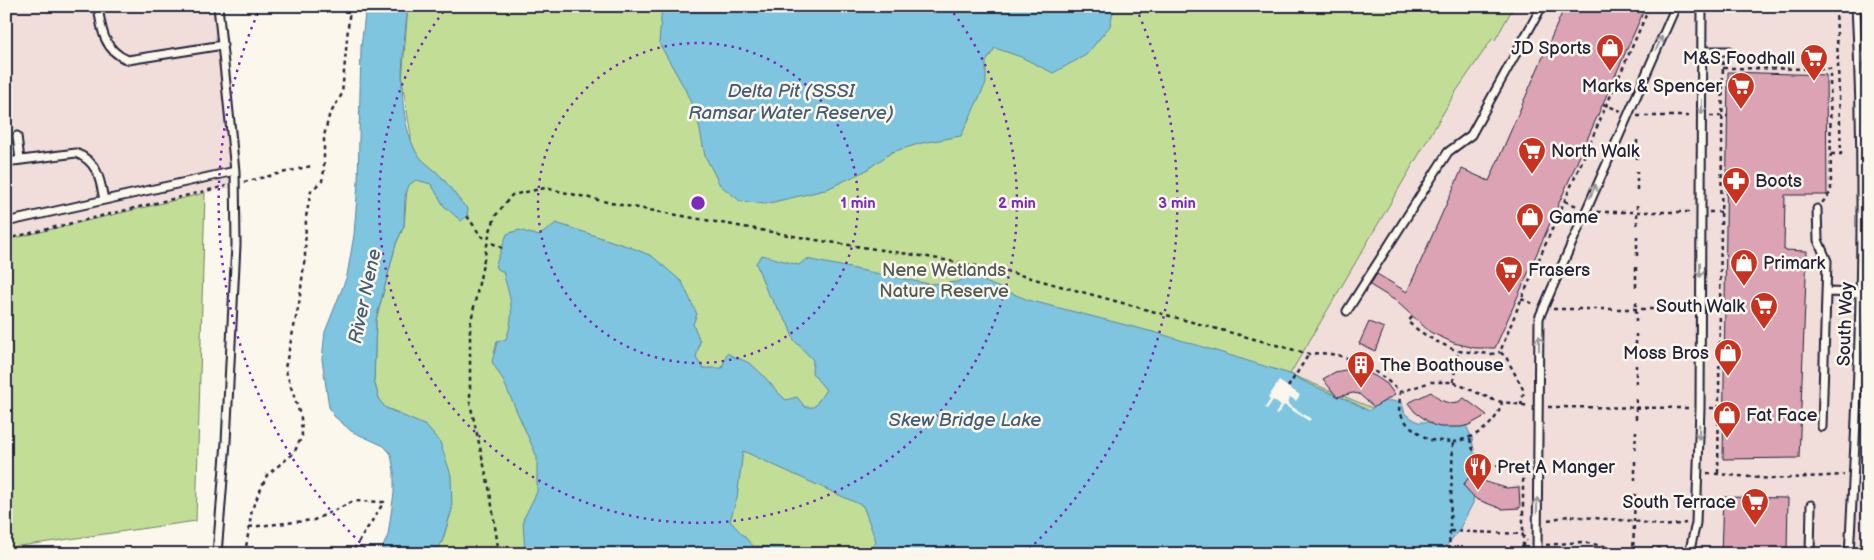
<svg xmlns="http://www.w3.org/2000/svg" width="1874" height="560" font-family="'Balsamiq Sans',sans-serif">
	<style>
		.built { fill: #f1dedb }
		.green { fill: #c2de96; stroke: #728068 }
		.water { fill: #7fc5e0; stroke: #5a849e }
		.pier { fill: #fbf7ec }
		.building { fill: #dba3b4; stroke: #22223b }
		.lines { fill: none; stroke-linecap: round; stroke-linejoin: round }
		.lane-casing { stroke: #22223b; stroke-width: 11 }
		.path { stroke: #22223b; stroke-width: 2.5; stroke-dasharray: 4 4; stroke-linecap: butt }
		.lane { stroke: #fbf7ec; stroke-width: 7 }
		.oneway { stroke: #99979c }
		.ring { fill: none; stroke: #7b2cbf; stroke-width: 2.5; stroke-dasharray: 2.5 5 }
		.labels { text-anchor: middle; stroke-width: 5; stroke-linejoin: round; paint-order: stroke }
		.poi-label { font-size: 18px; fill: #22223b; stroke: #fbf7ec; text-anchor: start }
		.park-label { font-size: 18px; fill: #525a56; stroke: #fbf7ec }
		.street-label { font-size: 18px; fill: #22223b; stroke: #fbf7ec }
		.water-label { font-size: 19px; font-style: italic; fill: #435b75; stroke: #fbf7ec }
		.centre { fill: #7b2cbf; stroke: #fbf7ec; stroke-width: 2.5 }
		.ring-label { font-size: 15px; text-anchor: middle; font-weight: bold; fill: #7b2cbf; stroke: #fbf7ec; stroke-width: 5; stroke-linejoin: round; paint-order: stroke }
	</style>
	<rect width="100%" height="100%" fill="#fbf7ec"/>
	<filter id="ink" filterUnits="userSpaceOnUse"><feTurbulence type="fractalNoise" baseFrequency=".02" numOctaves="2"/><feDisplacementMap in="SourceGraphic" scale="10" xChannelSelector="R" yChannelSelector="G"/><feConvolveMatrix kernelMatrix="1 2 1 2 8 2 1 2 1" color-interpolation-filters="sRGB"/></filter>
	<g filter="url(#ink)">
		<path class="built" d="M6 6H219L231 187 6 240Z
			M1514 6H1868V554H1443L1445 438 1290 374 1455 93Z"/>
		<path class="green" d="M408 6H1514L1495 40 1492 39 1455 93 1290 374 1445 438 1443 554H435L442 542 452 509 399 413 386 408 380 402 374 381 376 320 396 244 404 226 411 136 402 81Z
			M205 193 196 521 6 548V240Z"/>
		<path class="water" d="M366 6H408C403 52 395 107 415 150 421 162 436 169 444 180 453 190 458 200 468 209L467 216 461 221 444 206 431 184 416 180 409 185 405 197 404 226 396 244 376 320 374 381 380 401 386 408 426 426 440 442 451 475 452 509 442 542 435 554H380L388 535 394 493V471L391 454 384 446 351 431 334 416 329 407 322 359 325 332 347 276 354 235 358 183 361 47Z
			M662 6H1114L1110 26 1086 55 1053 73 1021 57 995 48 986 62V83L961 136 922 143 892 152 865 171 825 190 765 204 740 201 720 185 705 156 698 120 685 89 659 43Z
			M556 223 630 247 652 256 682 282 697 314 693 324 700 341 696 358 703 368H722L727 353C734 358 742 359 749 363 762 371 774 390 786 400L797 397 805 407H814L826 390 812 373 813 360 794 340 788 324 767 292 756 263 762 255 799 265 806 259 929 284 958 282 969 275 1028 300 1161 334 1290 374C1315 389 1344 396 1369 411 1380 400 1387 399 1402 403L1405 414 1418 422H1428L1438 414 1459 411 1472 438 1476 467 1473 503 1459 530 1440 554H870L876 541 863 506 743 451 737 498 730 521 753 546 789 548 817 554H525L523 520 537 492V457L502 378 492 362 497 342 506 339C516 312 510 298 503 272L495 267 507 234 519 230 539 236Z"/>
		<path class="pier" d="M1279 381 1300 395 1296 401 1290 397 1288 404 1311 419 1309 421 1284 405 1277 415 1275 414 1281 406 1273 400 1267 409 1265 408 1270 400 1268 398Z"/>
		<path class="building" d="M1565 6H1646L1495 348H1475L1454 343 1430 332 1396 301 1370 285 1377 274 1407 292 1462 169 1489 181Z
			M1728 72 1826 75 1827 195H1785L1784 250 1807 251 1799 458 1723 459Z
			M1369 322 1384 328 1375 351 1359 344Z
			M1345 370H1359L1375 376 1387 384 1395 395 1374 407 1359 394 1353 393 1337 397 1323 379 1335 372Z
			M1431 392 1440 400 1449 403 1458 402 1464 398 1487 415 1469 425 1461 427H1440L1433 425 1415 412 1408 403Z
			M1475 470 1486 482 1506 488 1519 487 1520 508 1502 509 1476 499 1463 485Z
			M1723 497 1788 498 1787 554H1721Z"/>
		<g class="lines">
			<defs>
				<path id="lane" d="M98 6C101 29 104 51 128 60L223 45
					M1702 51H1730
					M17 136 20 160
					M6 162 76 153C98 162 100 179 104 200
					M1817 209 1818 240 1827 261 1822 427
					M6 222 235 171
					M1826 292 1861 293
					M1347 311 1448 152 1471 135 1542 6
					M217 554 226 442 236 245 235 171 218 6
					M1537 554 1539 318 1676 6
					M1689 554 1696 523 1700 408 1702 6
					M1810 554 1811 505
					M1849 554C1860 370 1866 191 1856 6"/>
			</defs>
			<use href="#lane" class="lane-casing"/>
			<path class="path" d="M1723 68 1830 69 1831 192 1822 203
				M1603 104 1621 111
				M1637 116H1692
				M1710 116H1728
				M1637 140V159
				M1831 154H1841L1836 6
				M244 182 311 166
				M1637 190V171
				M1565 201 1577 206
				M1597 212H1691
				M1709 212H1721
				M467 216 481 236 486 239
				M1637 225V202
				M1637 236V256
				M6 239 226 186
				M492 243 502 248
				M1636 287V267
				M1521 299 1534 304
				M1553 309H1690
				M1708 309H1720
				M1412 317 1408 322C1423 335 1440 344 1458 351
				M1636 322V299
				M1636 353V334
				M1453 382 1458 351 1492 354 1500 352
				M1636 384V365
				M1288 387 1309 354
				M1400 392 1431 382H1453L1496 401 1530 406
				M1521 405 1524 391 1506 357 1500 352 1518 307 1650 6
				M1548 407 1692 408
				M1710 408H1724
				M1636 419V396
				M1470 439C1476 473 1505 460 1523 476V554
				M1453 442C1475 438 1497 425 1502 402
				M1635 450 1636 431
				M1518 471 1529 460
				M1707 473 1771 479 1844 475
				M1718 473 1723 60
				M1635 481V461
				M1548 520 1568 516 1634 521 1664 526 1686 523
				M249 527 314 520 354 501 384 502 351 554
				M1450 531 1522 534 1527 541
				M1546 545 1581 542 1632 551 1662 548 1679 551
				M245 554 252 509 267 475 294 453 302 436 301 418 285 368 299 304 305 256 306 217 311 191 322 181 324 171V136L329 116 342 94 350 6
				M499 554 490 492 470 403V326L490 231 496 215 512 195 545 188 616 204 816 240 928 257 1009 272 1309 354C1343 349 1377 369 1400 392L1399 412 1408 425 1429 440 1453 442 1449 554
				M1633 554 1635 493"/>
			<use href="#lane" class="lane"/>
		</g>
		<defs><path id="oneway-shaft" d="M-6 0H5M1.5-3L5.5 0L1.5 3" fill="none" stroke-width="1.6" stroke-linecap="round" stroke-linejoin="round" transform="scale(1.25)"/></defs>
		<g class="oneway">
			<use href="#oneway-shaft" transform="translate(1659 43) rotate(-66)"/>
			<use href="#oneway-shaft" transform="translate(1702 107) rotate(90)"/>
			<use href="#oneway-shaft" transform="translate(1593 191) rotate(-66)"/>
			<use href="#oneway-shaft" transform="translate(1700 270) rotate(90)"/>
			<use href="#oneway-shaft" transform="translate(1539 343) rotate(-90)"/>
			<use href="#oneway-shaft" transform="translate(1699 432) rotate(92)"/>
			<use href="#oneway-shaft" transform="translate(1537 505) rotate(-89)"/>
		</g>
	</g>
	<g class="ring">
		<circle cx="698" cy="203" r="160"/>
		<path d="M949 7A319 319 0 1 1 447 7"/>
		<path d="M371 553A479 479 0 0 1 260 8M1136 8A479 479 0 0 1 1025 553"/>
	</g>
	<defs>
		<symbol id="shop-pin" viewBox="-11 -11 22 30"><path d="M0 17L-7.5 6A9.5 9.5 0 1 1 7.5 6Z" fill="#c8321e" stroke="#fbf7ec"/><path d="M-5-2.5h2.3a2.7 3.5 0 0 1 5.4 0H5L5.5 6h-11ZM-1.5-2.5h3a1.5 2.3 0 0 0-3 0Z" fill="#fff"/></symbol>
		<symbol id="supermarket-pin" viewBox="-11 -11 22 30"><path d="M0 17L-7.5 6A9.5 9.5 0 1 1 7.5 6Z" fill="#c8321e" stroke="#fbf7ec"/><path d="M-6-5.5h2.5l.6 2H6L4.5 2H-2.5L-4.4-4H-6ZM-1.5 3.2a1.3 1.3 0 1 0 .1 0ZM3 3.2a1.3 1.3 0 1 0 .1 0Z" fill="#fff"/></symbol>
		<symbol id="pharmacy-pin" viewBox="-11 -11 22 30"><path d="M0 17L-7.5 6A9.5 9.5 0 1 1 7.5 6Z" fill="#c8321e" stroke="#fbf7ec"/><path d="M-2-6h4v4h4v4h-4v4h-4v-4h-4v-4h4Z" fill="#fff"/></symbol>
		<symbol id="building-pin" viewBox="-11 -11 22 30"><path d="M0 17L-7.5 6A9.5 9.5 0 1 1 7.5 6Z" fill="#c8321e" stroke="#fbf7ec"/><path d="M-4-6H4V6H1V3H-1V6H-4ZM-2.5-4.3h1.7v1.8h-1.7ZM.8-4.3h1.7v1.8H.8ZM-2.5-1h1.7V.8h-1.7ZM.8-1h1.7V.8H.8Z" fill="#fff"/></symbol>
		<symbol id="restaurant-pin" viewBox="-11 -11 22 30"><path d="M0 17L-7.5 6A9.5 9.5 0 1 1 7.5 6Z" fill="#c8321e" stroke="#fbf7ec"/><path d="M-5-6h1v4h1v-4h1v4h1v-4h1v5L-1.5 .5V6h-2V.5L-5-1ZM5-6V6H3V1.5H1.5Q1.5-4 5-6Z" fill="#fff"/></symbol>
	</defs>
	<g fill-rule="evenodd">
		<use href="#shop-pin" x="1594" y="32" width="32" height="43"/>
		<use href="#supermarket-pin" x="1798" y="42" width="32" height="43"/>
		<use href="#supermarket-pin" x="1725" y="70" width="32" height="43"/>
		<use href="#supermarket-pin" x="1516" y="135" width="32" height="43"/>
		<use href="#pharmacy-pin" x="1720" y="165" width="32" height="43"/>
		<use href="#shop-pin" x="1514" y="201" width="32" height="43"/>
		<use href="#shop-pin" x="1728" y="247" width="32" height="43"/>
		<use href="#supermarket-pin" x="1493" y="254" width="32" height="43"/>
		<use href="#supermarket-pin" x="1748" y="290" width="32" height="43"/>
		<use href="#shop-pin" x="1712" y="337" width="32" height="43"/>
		<use href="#building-pin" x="1345" y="349" width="32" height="43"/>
		<use href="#shop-pin" x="1711" y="399" width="32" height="43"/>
		<use href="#restaurant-pin" x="1462" y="451" width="32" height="43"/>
		<use href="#supermarket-pin" x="1739" y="486" width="32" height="43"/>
	</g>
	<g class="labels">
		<g class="poi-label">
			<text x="1591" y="54" text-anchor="end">JD Sports</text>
			<text x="1795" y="64" text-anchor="end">M&amp;S Foodhall</text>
			<text x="1722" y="92" text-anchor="end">Marks &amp; Spencer</text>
			<text x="1551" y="157">North Walk</text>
			<text x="1755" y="187">Boots</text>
			<text x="1549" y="223">Game</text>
			<text x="1763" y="269">Primark</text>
			<text x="1528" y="276">Frasers</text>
			<text x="1745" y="312" text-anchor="end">South Walk</text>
			<text x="1709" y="359" text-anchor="end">Moss Bros</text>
			<text x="1380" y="371">The Boathouse</text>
			<text x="1746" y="421">Fat Face</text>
			<text x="1497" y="473">Pret A Manger</text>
			<text x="1736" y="508" text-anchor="end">South Terrace</text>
		</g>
		<g class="park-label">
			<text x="944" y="276">Nene Wetlands<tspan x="944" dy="21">Nature Reserve</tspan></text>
		</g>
		<g class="street-label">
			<text transform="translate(1845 324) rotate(-88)" y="6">South Way</text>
		</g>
		<g class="water-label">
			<text x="791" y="97">Delta Pit (SSSI<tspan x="791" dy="22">Ramsar Water Reserve)</tspan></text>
			<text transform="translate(364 296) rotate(-78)" y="7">River Nene</text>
			<text x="965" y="426">Skew Bridge Lake</text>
		</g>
	</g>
	<circle cx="698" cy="203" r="8" class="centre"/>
	<g class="ring-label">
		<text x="858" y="208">1 min</text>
		<text x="1017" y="208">2 min</text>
		<text x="1177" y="208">3 min</text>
	</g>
	<rect width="1874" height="560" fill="none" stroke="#fbf7ec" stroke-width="25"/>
	<rect x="12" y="12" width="1849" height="535" fill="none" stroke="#22223b" stroke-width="2" filter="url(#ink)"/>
</svg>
